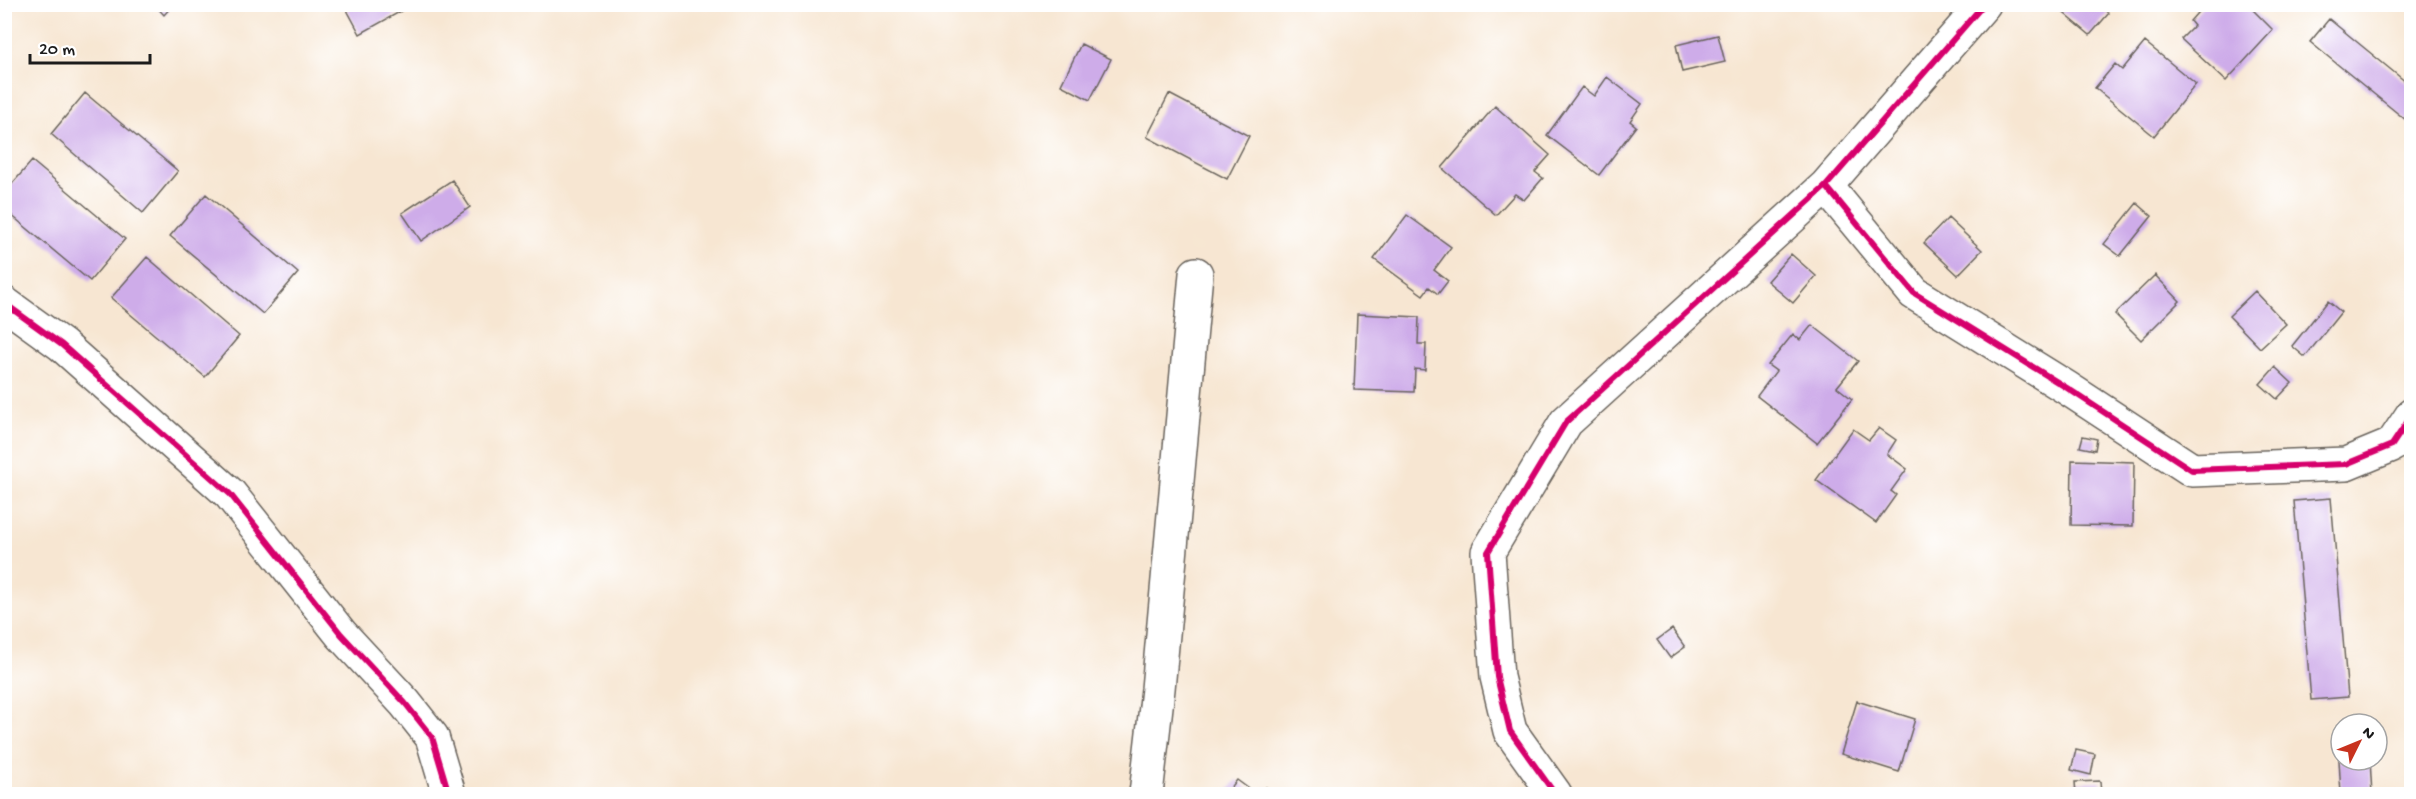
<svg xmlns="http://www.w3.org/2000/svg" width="2416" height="799" font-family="'Gochi Hand',sans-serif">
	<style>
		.building { fill: #ceace9 }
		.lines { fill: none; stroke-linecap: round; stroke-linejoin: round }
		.minor-casing { stroke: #69635c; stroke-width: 36 }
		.minor { stroke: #fff; stroke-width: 33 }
		.cycleway-casing { stroke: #fff; stroke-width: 10 }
		.cycleway { stroke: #d6006c; stroke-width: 6 }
	</style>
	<rect width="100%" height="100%" fill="#fff"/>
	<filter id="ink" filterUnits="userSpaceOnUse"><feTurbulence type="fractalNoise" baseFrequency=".0167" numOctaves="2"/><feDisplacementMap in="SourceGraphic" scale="12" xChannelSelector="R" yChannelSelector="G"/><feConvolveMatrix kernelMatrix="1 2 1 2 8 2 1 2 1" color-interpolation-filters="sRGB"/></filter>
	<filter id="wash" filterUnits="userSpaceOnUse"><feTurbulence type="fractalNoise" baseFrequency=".008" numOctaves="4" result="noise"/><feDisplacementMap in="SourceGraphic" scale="24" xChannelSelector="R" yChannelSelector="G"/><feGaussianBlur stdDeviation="1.35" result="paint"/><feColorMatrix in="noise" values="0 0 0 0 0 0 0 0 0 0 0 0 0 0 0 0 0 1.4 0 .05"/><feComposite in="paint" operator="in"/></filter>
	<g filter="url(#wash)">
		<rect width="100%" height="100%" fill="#f7e6d2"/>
		<g id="blocks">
			<path class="building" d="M154 4H174L164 15Z
				M353 4H402L405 9 360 34 346 8Z
				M2053 4H2099L2109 13 2090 35Z
				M2205 4H2247L2273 30 2226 81 2181 39 2194 26 2190 21Z
				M2329 19 2412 87V125L2310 42Z
				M1718 35 1725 62 1682 72 1676 45Z
				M2145 42 2196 84 2154 136 2095 88 2115 64 2122 70Z
				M1081 44 1111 59 1090 100 1061 85Z
				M1607 77 1642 104 1630 121 1636 126 1599 175 1547 135 1582 87 1594 96Z
				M85 93 178 171 143 213 51 134Z
				M1169 94 1249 136 1227 179 1147 137Z
				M1495 106 1550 155 1535 172 1543 178 1524 200 1515 194 1496 215 1442 168Z
				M32 161 125 239 90 281 4 209V193Z
				M452 180 470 207 421 241 402 213Z
				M206 194 298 273 263 314 170 236Z
				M2137 203 2152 216 2120 256 2104 244Z
				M1407 215 1451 247 1434 270 1448 281 1438 294 1429 287 1423 295 1374 259Z
				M1948 218 1982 250 1958 275 1924 243Z
				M1791 254 1816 276 1793 303 1767 281Z
				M147 257 239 336 205 377 111 298Z
				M2155 275 2180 301 2141 340 2115 314Z
				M2255 291 2286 324 2260 348 2229 316Z
				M2328 301 2341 312 2305 357 2292 346Z
				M1357 314 1419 317 1418 344H1426L1425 370 1415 369 1414 392 1354 390Z
				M1812 325 1858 361 1837 387 1852 399 1817 443 1757 396 1776 371 1768 365 1793 334 1800 340Z
				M2275 367 2292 383 2277 399 2260 384Z
				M1879 428 1896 440 1887 454 1907 469 1891 491 1896 495 1876 523 1816 480 1853 429 1869 440Z
				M2083 436 2097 439 2095 450 2080 447Z
				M2072 460 2134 462 2133 526 2071 525Z
				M2331 498 2348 697 2311 700 2294 501Z
				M1672 629 1685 647 1670 658 1657 640Z
				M1857 701 1915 719 1899 772 1841 754Z
				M2341 725V760H2370L2372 794H2341L2337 726Z
				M2076 750 2095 754 2091 775 2071 770Z
				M1237 780 1256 794H1235L1229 790Z
				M2100 781 2101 794H2076L2075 782Z
				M1266 787 1275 794H1259Z"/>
		</g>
	</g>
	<g filter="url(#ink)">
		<use href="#blocks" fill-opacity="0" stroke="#69635c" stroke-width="1.5"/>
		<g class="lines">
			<defs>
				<path id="minor" d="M1826 186 1914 293 2067 388 2192 470 2346 464 2392 445 2412 415
					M4 303 62 345 230 494 341 634 405 703 432 737 449 794
					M1146 794 1158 689 1196 274
					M1555 794 1510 731 1497 677 1488 552 1566 422 1826 186 1984 4"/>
			</defs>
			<use href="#minor" class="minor-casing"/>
			<use href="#minor" class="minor"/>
			<defs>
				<path id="cycleway" d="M1826 186 1914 293 2067 388 2192 470 2346 464 2392 445 2412 415
					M4 303 62 345 230 494 341 634 405 703 432 737 449 794
					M1555 794 1510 731 1497 677 1488 552 1566 422 1826 186 1984 4"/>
			</defs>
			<use href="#cycleway" class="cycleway-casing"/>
			<use href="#cycleway" class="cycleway"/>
		</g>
	</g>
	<rect width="2416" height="799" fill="none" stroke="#fff" stroke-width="24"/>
	<g transform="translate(2359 742) rotate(47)"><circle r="28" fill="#ffffff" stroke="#a4a4a4" stroke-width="1.5"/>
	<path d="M0-4.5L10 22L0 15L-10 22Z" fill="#c8321e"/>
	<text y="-9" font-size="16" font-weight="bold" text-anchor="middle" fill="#1c1c1c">N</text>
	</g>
	<path d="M30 54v9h120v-9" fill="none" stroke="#1c1c1c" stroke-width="3"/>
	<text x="39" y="54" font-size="18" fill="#1c1c1c" stroke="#ffffff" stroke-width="4.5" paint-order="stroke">20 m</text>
</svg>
